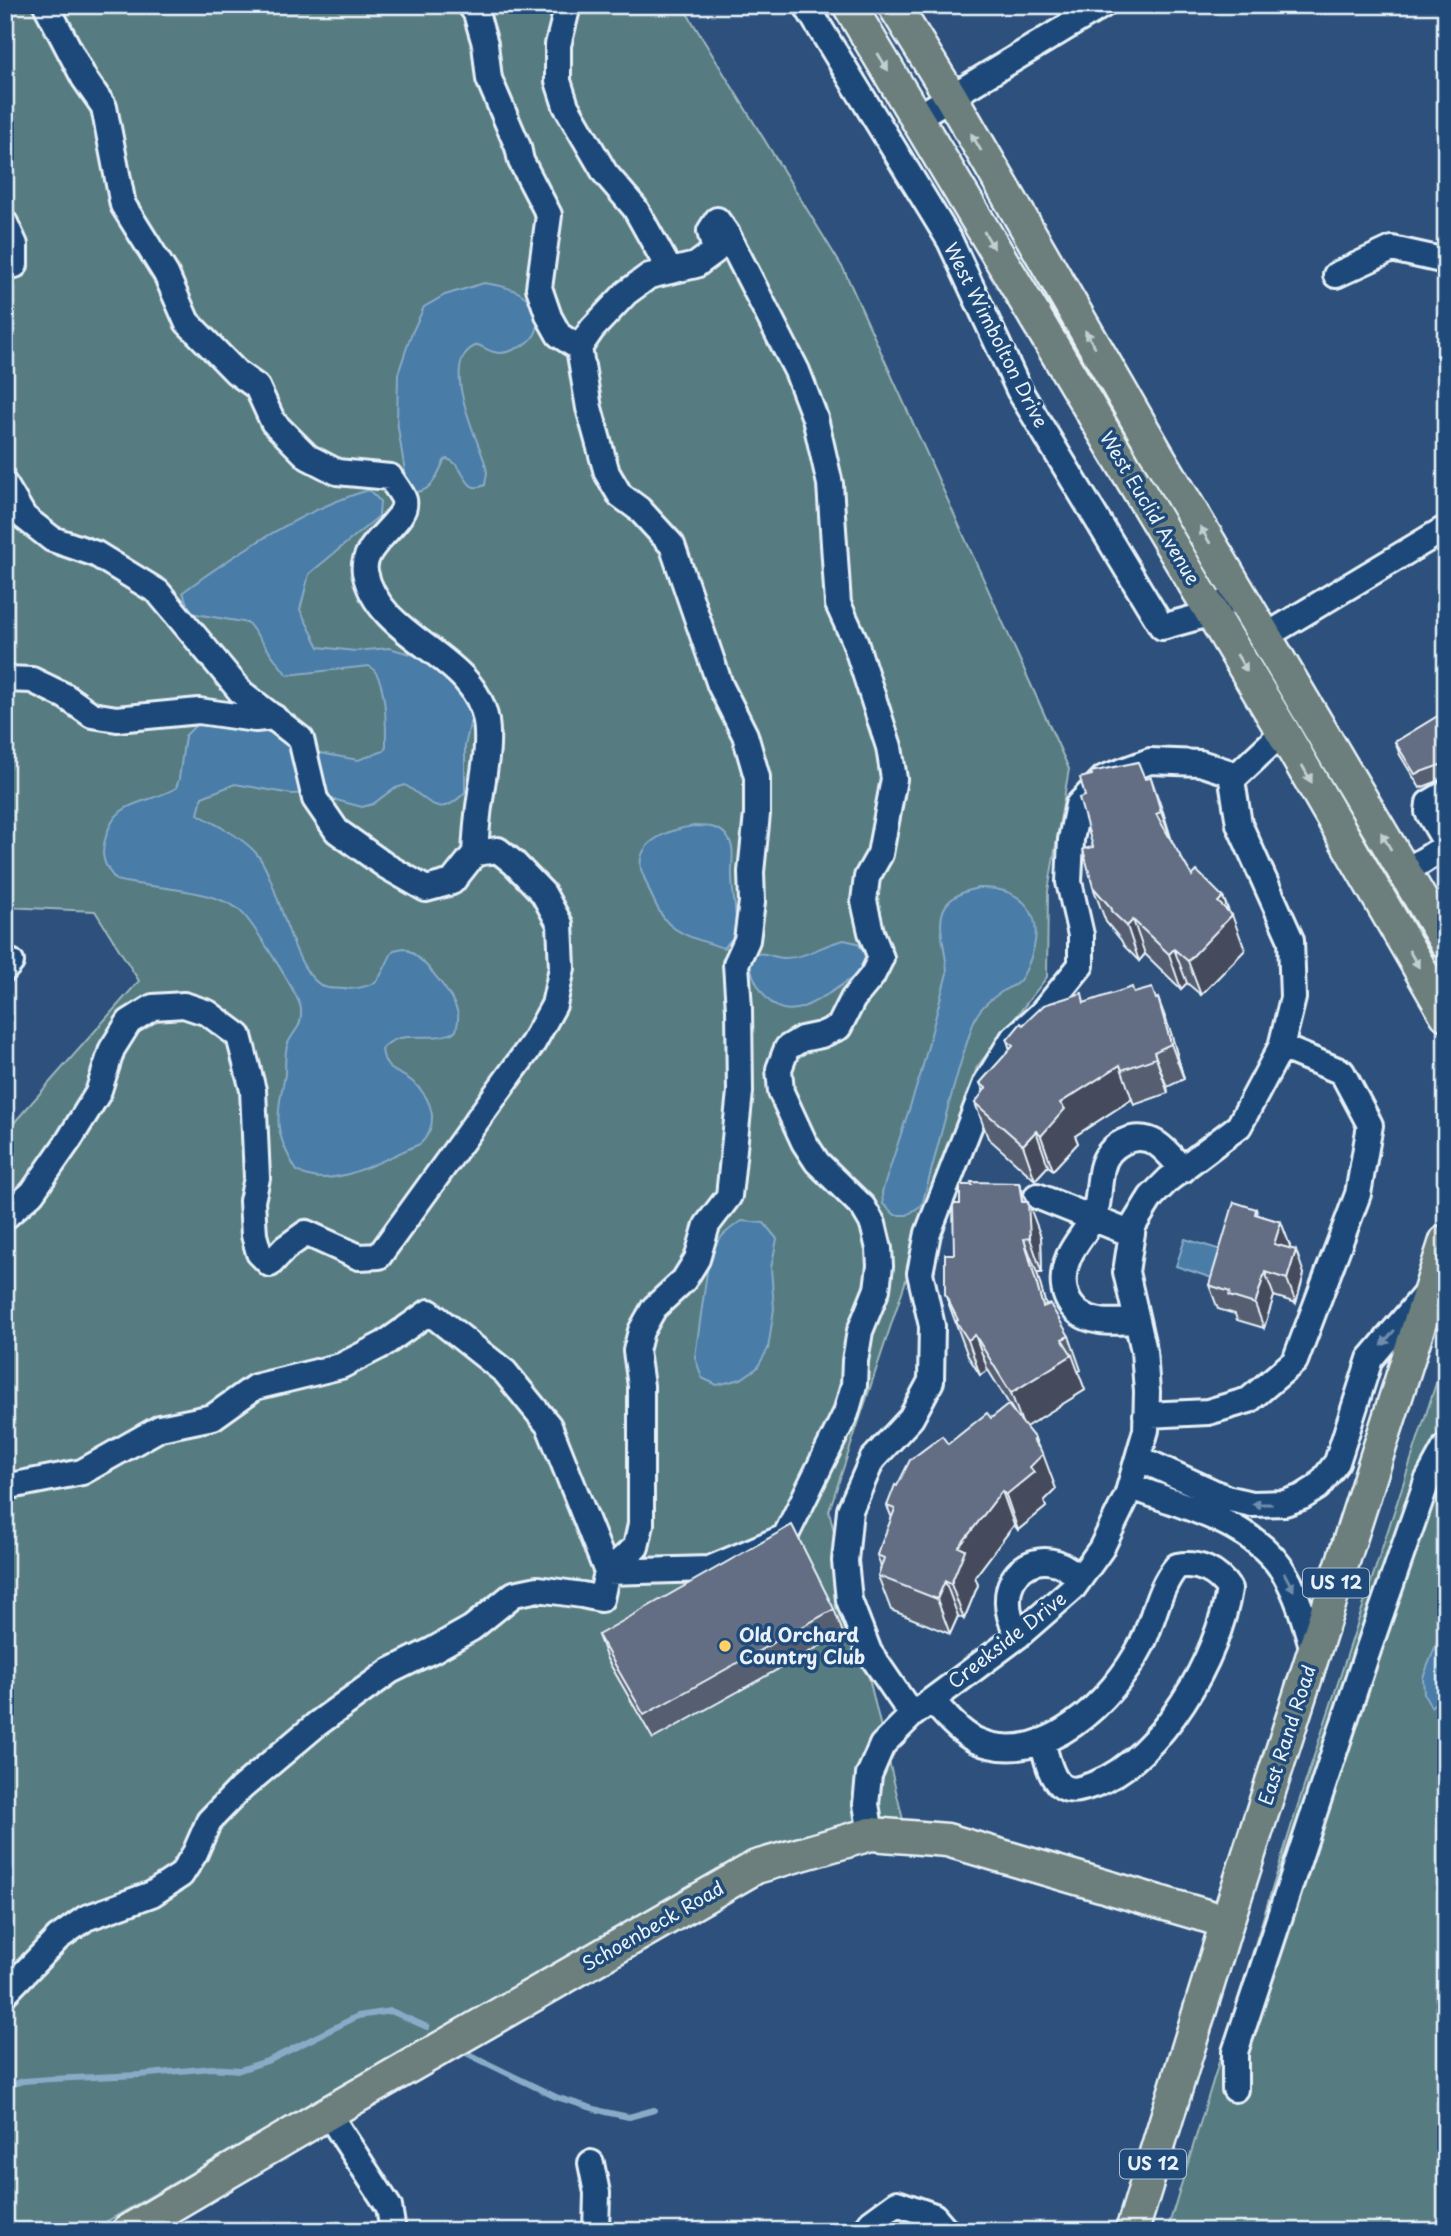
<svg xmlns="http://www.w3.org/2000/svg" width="1451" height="2236" font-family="'Playpen Sans',sans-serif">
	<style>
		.grass { fill: #567b81; stroke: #9fb6bc; stroke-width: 2 }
		.water { fill: #497ca6; stroke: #89abc7; stroke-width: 2 }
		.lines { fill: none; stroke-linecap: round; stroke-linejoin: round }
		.stream { stroke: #89abc7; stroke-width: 6 }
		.minor-casing { stroke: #e8f1f8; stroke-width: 30 }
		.major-casing { stroke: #e8f1f8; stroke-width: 37 }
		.minor { stroke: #1f4a7a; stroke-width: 24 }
		.major { stroke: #6c7f7c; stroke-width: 32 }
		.wall { fill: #555e71; stroke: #e8f1f8; stroke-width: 2 }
		.shaded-wall { fill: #454c5c; stroke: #e8f1f8; stroke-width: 2 }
		.building { fill: #636d83; stroke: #e8f1f8; stroke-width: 2 }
		.oneway { fill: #c3cfd3 }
		.oneway2 { fill: #6f8dac }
		.poi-dot { fill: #ffd166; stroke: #1f4a7a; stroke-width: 2.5 }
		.labels { text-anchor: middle; stroke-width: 7; stroke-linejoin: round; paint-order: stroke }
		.shield { fill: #1f4a7a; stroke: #acbfd2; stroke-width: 2 }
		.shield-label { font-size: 18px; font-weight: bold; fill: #e8f1f8 }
		.street-label { font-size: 19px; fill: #e8f1f8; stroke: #1f4a7a }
		.poi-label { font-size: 19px; font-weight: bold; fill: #e8f1f8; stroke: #1f4a7a; text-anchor: start }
	</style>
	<rect width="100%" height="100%" fill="#2d517c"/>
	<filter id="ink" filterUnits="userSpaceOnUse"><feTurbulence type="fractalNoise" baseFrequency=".0143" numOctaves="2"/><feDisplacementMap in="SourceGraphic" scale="14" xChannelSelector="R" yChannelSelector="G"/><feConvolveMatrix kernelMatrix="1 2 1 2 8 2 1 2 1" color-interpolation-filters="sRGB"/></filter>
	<g filter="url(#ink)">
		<path class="grass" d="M5 5H682L844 270 1069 769 1048 891 1047 977 977 1067 829 1511 904 1824 781 1841 661 1903 90 2231H5V1133L139 981 95 911 5 907Z
			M1446 1353V2231H1167L1296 1811Z"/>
		<path class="water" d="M484 283C497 285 510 287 521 294 545 310 544 340 515 349 509 352 501 354 494 352 489 351 483 347 478 345 437 358 476 435 485 463L487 472 485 485C463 496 466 464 447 459L444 461C437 475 432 493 413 492L407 485 397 421 398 374 411 335 424 307 445 295Z
			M369 490 380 501 379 516 309 574 300 610 319 647 355 651 389 648 421 657 451 685 468 702 472 715 465 746V792C438 821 430 800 405 785L393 789 373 804 362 807 310 793 292 794 235 784 202 797 198 814C217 826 241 836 256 853 281 882 291 979 328 988 333 989 339 988 344 989 354 989 366 988 375 982 384 975 387 959 394 950L404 948C423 957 453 994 458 1014 459 1020 457 1025 456 1031 432 1045 401 1026 382 1049 385 1075 399 1069 414 1083 433 1100 440 1125 420 1144 386 1157 332 1193 297 1171 275 1135 275 1119 284 1080 287 1068 283 1055 288 1043 295 1028 302 1029 301 1009 300 997 251 919 239 910 233 904 223 901 215 898 184 887 148 888 116 880 105 867 100 857 105 840 115 797 145 806 176 788L179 779 185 736 203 718 264 726 309 751 358 760 384 751 386 746C386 725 387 676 369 666L287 675 248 623 190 613 183 592C234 554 308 507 369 490Z
			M694 826C707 826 721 826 728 838 736 849 731 864 732 876 732 896 738 916 736 935L723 948C705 941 682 937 668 923 659 914 654 901 649 890 647 883 643 876 641 869 636 840 672 829 694 826Z
			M978 888C1024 887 1047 915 1030 960 1027 967 1024 978 1017 983 1016 985 1010 987 1008 988 996 995 979 1007 974 1021 953 1081 939 1144 922 1205L907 1215H895L883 1204 882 1192 921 1073 947 973C946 936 922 900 978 888Z
			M844 940 857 943 865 953 864 969C852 979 840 986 828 994 804 1008 782 1022 762 992 755 982 749 970 750 957 762 949 770 957 783 958 805 959 823 944 844 940Z
			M742 1221 764 1223 777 1239 771 1268 774 1309 768 1349 757 1368 741 1379 717 1385 702 1378 695 1357 708 1265C713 1243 723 1232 742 1221Z
			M1185 1239 1221 1250 1212 1278 1176 1266Z
			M1446 1619V1693L1431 1707 1424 1694 1423 1678Z"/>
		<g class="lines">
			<path class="stream" d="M460 2050 556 2097 605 2112 629 2117 654 2110
				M5 2087 23 2081 51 2079 139 2075 211 2068 240 2070 270 2060 358 2016 391 2011 427 2027"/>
			<defs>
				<path id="minor" d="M46 5 84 78 104 107 123 205 166 274 187 322 236 372 257 387 273 422 308 457 337 472 390 477C394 484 402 493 404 500 409 522 360 543 365 572 379 641 475 653 486 721 490 748 483 774 480 800 477 818 476 836 475 853
					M568 5 558 45V81L566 106 605 173 635 208 670 271
					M806 5 950 241 1019 390 1162 627 1198 617 1226 602
					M916 118 1103 5
					M5 223 15 245V265L5 266
					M1336 275 1392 249 1446 261
					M5 485 24 517 52 539 96 554 158 592 242 693 301 739 315 799 337 831 386 866 426 889 452 882 475 853 498 850 514 863 543 893 560 924 562 968 554 1005 533 1043 379 1256 359 1257 306 1233 285 1248 270 1264 259 1253 254 1235 252 1201 257 1178 253 1090 239 1036 208 1013 184 1005 153 1007 129 1022 112 1049 98 1093 69 1140 32 1193 5 1217
					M1266 636 1446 528
					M5 679 32 680 65 696 92 715 117 719 199 711 255 719 274 717
					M1446 793 1429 803 1428 812 1446 843
					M1405 872 1446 846
					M5 969 11 962
					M1037 1196 1132 1234
					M1137 1321C1125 1321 1112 1323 1100 1321 1065 1316 1057 1285 1069 1256 1075 1243 1085 1232 1092 1220 1100 1205 1098 1184 1102 1168 1107 1145 1135 1130 1156 1143 1167 1150 1175 1161 1183 1170
					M1146 1415 1208 1412 1249 1400 1295 1361 1358 1194 1370 1125 1342 1072 1281 1047
					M1138 1458 1226 1498 1252 1504 1285 1503 1302 1497 1318 1487 1337 1462 1370 1359 1427 1292
					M1130 1486C1183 1507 1256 1522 1286 1576 1300 1600 1306 1627 1314 1653
					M5 1487 82 1472 160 1428 213 1417 255 1387 341 1366 384 1344 429 1312 505 1372 549 1426 607 1572 709 1569 785 1537 846 1413 854 1385 855 1361 860 1331 877 1289 880 1266 879 1249 873 1224 863 1207 817 1162 804 1142 781 1092 779 1069 787 1048 802 1039 821 1035 839 1027 853 999 872 976 881 958 871 932 864 901 867 877 880 854 894 779 889 747 854 639 838 604 830 484 815 418 797 371 727 234 717 220 710 231 715 251 696 265 649 276 626 293 592 329 579 348 559 335 549 317 539 288 549 215 521 161 518 147 489 79 485 44 476 13 470 5
					M1018 1636C1013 1624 1007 1613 1008 1599 1008 1573 1032 1555 1057 1563 1065 1566 1073 1573 1081 1577
					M932 1700C944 1714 958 1731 975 1740 1043 1771 1114 1699 1142 1644 1154 1619 1158 1588 1177 1566 1198 1562 1217 1571 1229 1589 1219 1657 1161 1758 1095 1784 1083 1788 1071 1794 1060 1785 1049 1775 1046 1754 1042 1741
					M912 1715 869 1652 849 1600 845 1561 850 1510 872 1460 911 1418 931 1381 932 1326 920 1273 928 1233 986 1083 1012 1040 1042 1013 1081 965V935L1069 882 1071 840 1078 805 1104 778 1150 761 1200 763 1237 775
					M871 1834 866 1804 869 1775 882 1745 912 1715 1018 1636 1073 1588 1101 1549 1127 1496 1146 1430 1147 1392 1144 1351 1126 1272 1133 1226 1151 1197 1169 1179 1239 1126 1281 1047 1293 998 1291 940 1239 824 1232 780 1283 732
					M5 1993 58 1938 86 1918 152 1894 181 1875 195 1853 209 1821 240 1789 317 1724 390 1671 433 1650 472 1628 514 1594 538 1589 582 1595 601 1599 607 1572 636 1547 641 1524V1386L636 1351 641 1331 654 1308 684 1280 697 1259 707 1225 729 1196 740 1092 739 1009 736 964 747 940 752 902 751 872 757 814V777L745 735 720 685 672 545 639 509 620 495 607 473 589 408 579 348
					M1235 2089V2052L1366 1656 1427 1481 1446 1446
					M328 2113 389 2207 393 2231
					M591 2163 597 2193 596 2231
					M865 2231 871 2222 897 2203 934 2216 947 2231"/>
				<path id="major" d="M849 5 1283 732 1446 1014
					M894 5 951 97 1157 454 1446 942
					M128 2231 328 2113 756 1867 871 1834 947 1840 1227 1922
					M1132 2231 1227 1922 1446 1241"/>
			</defs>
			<use href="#minor" class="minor-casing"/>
			<use href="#major" class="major-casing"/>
			<use href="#minor" class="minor"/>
			<use href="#major" class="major"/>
		</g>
		<path class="wall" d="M1446 711V778L1420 788 1400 755 1395 742Z
			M1145 779 1163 812 1172 843 1192 876 1223 897 1245 950 1201 995 1187 983 1181 989 1145 954 1139 961 1124 946 1121 940 1106 922 1093 887V847Z
			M1134 993 1156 999 1171 1033 1184 1079 1167 1087 1168 1093 1134 1105 1132 1099 1075 1136 1078 1143 1053 1170 1048 1166 1035 1180 988 1138 975 1103 984 1092 980 1083 1010 1050 1007 1040 1023 1025 1085 1003Z
			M1019 1183 1041 1237 1042 1273H1037L1046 1306 1069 1336 1081 1370 1078 1372 1085 1390 1025 1427 1035 1439 1056 1489 1044 1501 1046 1507 1018 1530 1014 1525 975 1577 978 1585 964 1619 958 1616 950 1634 891 1610 878 1576 881 1567 877 1555 892 1518 887 1506 897 1486 948 1444 991 1418 1014 1412 988 1370 980 1375 968 1356 945 1294 954 1254 960 1204Z
			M1256 1209 1258 1215 1281 1222 1290 1246 1289 1248 1304 1274 1296 1303 1274 1296 1264 1328 1237 1320 1235 1314 1218 1309 1209 1285Z
			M834 1609 843 1633 653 1739 607 1659 598 1635Z"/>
		<path class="shaded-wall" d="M1151 778 1163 812 1174 847 1161 812Z
			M1223 897 1230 917 1232 915 1245 950 1201 995 1188 961 1218 902Z
			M1133 920 1145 954 1139 961 1127 926Z
			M1174 949 1187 983 1181 989 1169 954Z
			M1158 998 1171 1033 1184 1079 1171 1044Z
			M1154 1052 1167 1087 1168 1093 1156 1058Z
			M1120 1065 1132 1099 1075 1136 1078 1143 1053 1170 1041 1136 1060 1103Z
			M1036 1131 1048 1166 1035 1180 1023 1145Z
			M1019 1183 1028 1208V1202L1041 1237 1042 1273 1030 1238Z
			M1281 1222 1290 1246 1283 1267 1274 1244Z
			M1024 1239 1037 1273 1056 1342 1043 1307Z
			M1296 1250 1304 1274 1296 1303 1287 1279Z
			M1265 1272 1274 1296 1264 1328 1255 1304Z
			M975 1335 988 1370 980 1375 968 1340Z
			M1072 1355 1085 1390 1024 1428 1011 1393Z
			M1035 1439 1041 1456 1043 1454 1056 1489 1044 1501 1046 1507 1018 1530 1006 1495 1030 1467 1033 1440Z
			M1002 1491 1014 1525 975 1577 978 1585 964 1619 951 1584 959 1547Z
			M945 1581 958 1616 950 1634 937 1599Z"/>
		<path class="building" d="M1446 711V766L1440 765 1415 774 1395 742Z
			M1138 762 1145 779 1151 778 1161 812 1156 814 1192 876 1197 871 1223 897 1218 902 1232 915 1188 961 1174 949 1169 954 1133 920 1127 926 1111 911 1112 909 1093 887 1083 849 1093 847 1079 798 1085 796 1080 778 1092 775 1091 772Z
			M1446 793V807L1440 797Z
			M1132 987 1134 993 1152 988 1156 999 1158 998 1171 1044 1154 1052 1156 1058 1122 1070 1120 1065 1060 1103 1065 1109 1041 1136 1036 1131 1023 1145 975 1103 986 1088 980 1083 1013 1046 1007 1040 1021 1023 1023 1025 1044 1005 1082 993 1084 1003Z
			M971 1182 1019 1183 1022 1202H1028L1030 1238 1024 1239 1043 1307 1050 1304 1069 1336 1062 1339 1072 1355 1011 1393 975 1335 968 1340 956 1321 958 1320 945 1294V1254H954L953 1204H960V1185H972Z
			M1234 1202 1256 1209 1255 1214 1281 1222 1274 1244 1296 1250 1287 1279 1265 1272 1255 1304 1229 1296 1230 1292 1209 1285Z
			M1008 1405 1035 1439 1033 1440 1043 1454 1030 1467 1034 1472 1006 1495 1002 1491 959 1547 965 1550 951 1584 945 1581 937 1599 878 1576 884 1558 877 1555 895 1509 887 1506 895 1485 897 1486 910 1460 942 1436 948 1444 987 1413 991 1418Z
			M792 1525 834 1609 644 1715 598 1635Z"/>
		<defs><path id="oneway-solid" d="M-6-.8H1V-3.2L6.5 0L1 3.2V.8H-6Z" transform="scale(1.75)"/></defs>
		<g class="oneway">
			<use href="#oneway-solid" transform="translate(883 62) rotate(59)"/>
			<use href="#oneway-solid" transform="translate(976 142) rotate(-120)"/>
			<use href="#oneway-solid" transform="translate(989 240) rotate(59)"/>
			<use href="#oneway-solid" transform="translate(1090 339) rotate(-120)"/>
			<use href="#oneway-solid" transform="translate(1205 535) rotate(-121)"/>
			<use href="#oneway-solid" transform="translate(1242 663) rotate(59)"/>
			<use href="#oneway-solid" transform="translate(1307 774) rotate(61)"/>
			<use href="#oneway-solid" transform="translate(1386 841) rotate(-120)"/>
			<use href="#oneway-solid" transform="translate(1414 959) rotate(60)"/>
		</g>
		<g class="oneway2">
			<use href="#oneway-solid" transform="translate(1388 1338) rotate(130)"/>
			<use href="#oneway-solid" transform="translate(1262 1504) rotate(-180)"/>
			<use href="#oneway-solid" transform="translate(1289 1582) rotate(62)"/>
		</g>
	</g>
	<circle class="poi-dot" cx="725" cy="1646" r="7"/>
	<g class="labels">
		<g class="shield">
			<rect x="1303" y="1568.5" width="66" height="29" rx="5"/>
			<rect x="1120" y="2149.5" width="66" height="29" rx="5"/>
		</g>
		<g class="shield-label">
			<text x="1336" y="1589">US 12</text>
			<text x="1153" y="2170">US 12</text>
		</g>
		<g class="street-label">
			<text transform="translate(996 335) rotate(63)" y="7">West Wimbolton Drive</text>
			<text transform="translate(1150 508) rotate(59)" y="7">West Euclid Avenue</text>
			<text transform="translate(1007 1640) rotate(-38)" y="7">Creekside Drive</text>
			<text transform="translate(1287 1735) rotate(-72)" y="7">East Rand Road</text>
			<text transform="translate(653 1926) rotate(-30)" y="7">Schoenbeck Road</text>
		</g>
		<g class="poi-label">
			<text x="739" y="1642">Old Orchard<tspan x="739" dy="22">Country Club</tspan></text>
		</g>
	</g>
	<rect width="1451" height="2236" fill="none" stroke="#1f4a7a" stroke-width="28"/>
	<rect x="14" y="14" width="1423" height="2208" fill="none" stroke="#e8f1f8" stroke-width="2.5" filter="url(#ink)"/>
</svg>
